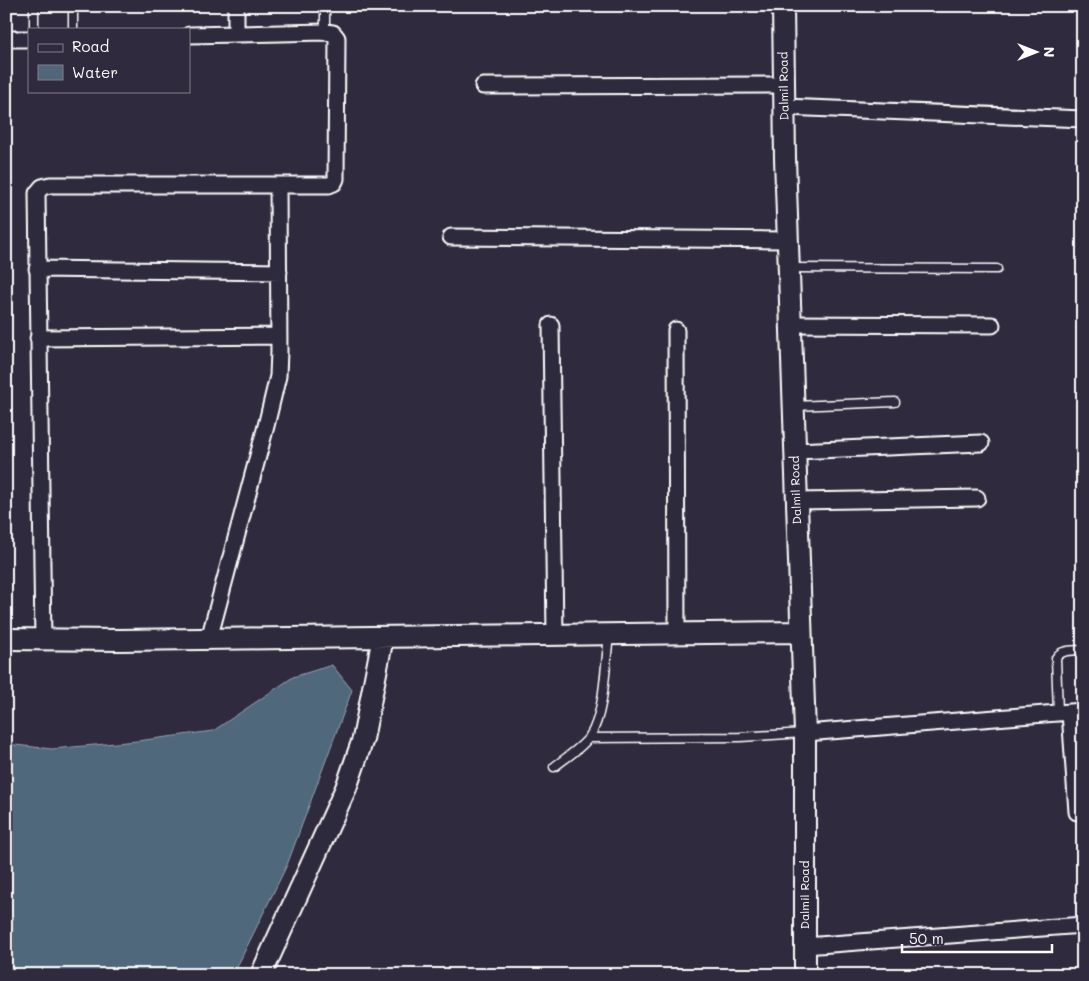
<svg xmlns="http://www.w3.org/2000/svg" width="1089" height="981" font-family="Mali,sans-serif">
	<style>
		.water { fill: #50677b; stroke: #96a4b0 }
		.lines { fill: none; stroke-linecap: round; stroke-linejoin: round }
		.service-casing { stroke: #fff; stroke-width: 11 }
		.minor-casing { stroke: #fff; stroke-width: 19 }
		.tertiary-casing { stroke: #fff; stroke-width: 24 }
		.service { stroke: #2f2a3d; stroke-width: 8 }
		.minor { stroke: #2f2a3d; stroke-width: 15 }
		.tertiary { stroke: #2f2a3d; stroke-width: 20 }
		.labels { text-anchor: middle; stroke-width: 4; stroke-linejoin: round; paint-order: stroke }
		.street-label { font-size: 12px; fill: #fff; stroke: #2f2a3d }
	</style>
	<rect width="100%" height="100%" fill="#2f2a3d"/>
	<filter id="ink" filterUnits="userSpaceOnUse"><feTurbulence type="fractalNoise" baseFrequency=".02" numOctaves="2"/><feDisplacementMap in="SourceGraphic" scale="10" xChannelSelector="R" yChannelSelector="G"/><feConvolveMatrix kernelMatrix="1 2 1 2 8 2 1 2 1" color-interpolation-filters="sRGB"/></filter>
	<g filter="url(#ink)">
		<path class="water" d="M332 665 352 690 287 865 233 975H6V744L52 749 137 741 213 731 293 677Z"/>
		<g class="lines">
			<defs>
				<path id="service" d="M325 6V32
					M34 29V6
					M73 29V6
					M789 268 997 269
					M794 406 895 402
					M1058 712 1056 658C1061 649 1073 651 1083 650
					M589 738 740 737 804 733
					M554 767C564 759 583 747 590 736 605 713 605 664 609 636"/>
				<path id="minor" d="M236 34V6
					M6 39H29
					M483 86 784 85
					M784 107 1083 119
					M451 237 788 240
					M37 269 279 272
					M791 324 992 325
					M551 325 555 635
					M676 330 677 633
					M38 338 279 336
					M795 451 981 443
					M797 501 977 498
					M209 639 266 426 278 376 279 351 278 185
					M43 640 37 193 42 187 50 185H329L334 183 336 179 337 38 333 33 325 32 189 35
					M1070 712 1077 812 1083 813
					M805 733 1083 711
					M805 946 1083 925"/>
				<path id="tertiary" d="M783 6 785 158 805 733V975
					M6 639 120 640 801 632
					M261 975 346 788 363 739 383 637"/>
			</defs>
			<use href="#service" class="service-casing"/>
			<use href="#minor" class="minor-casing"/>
			<use href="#tertiary" class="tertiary-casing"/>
			<use href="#service" class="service"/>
			<use href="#minor" class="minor"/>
			<use href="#tertiary" class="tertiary"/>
		</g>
	</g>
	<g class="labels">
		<g class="street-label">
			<text transform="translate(784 86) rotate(-91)" y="4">Dalmil Road</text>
			<text transform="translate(796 490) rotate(-92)" y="4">Dalmil Road</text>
			<text transform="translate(805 895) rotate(-90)" y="4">Dalmil Road</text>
		</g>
	</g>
	<rect width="1089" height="981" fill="none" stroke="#2f2a3d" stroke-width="25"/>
	<rect x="12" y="12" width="1064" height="956" fill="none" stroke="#fff" stroke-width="2" filter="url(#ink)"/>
	<rect x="28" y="28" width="162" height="65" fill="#2f2a3d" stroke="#827f8b"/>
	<rect x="38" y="44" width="25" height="8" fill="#2f2a3d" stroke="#827f8b"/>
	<text x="72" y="52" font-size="15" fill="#ffffff">Road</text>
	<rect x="38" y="65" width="25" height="15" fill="#50677b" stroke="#827f8b"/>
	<text x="72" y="78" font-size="15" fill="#ffffff">Water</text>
	<g transform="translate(1036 52) rotate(90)" stroke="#2f2a3d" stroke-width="4" paint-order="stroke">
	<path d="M0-4L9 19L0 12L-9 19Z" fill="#ffffff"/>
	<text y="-8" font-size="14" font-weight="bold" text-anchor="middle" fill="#ffffff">N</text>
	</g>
	<path d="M902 944v8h150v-8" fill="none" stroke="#ffffff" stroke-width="2.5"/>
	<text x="909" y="944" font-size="15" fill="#ffffff" stroke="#2f2a3d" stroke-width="4" paint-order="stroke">50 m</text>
</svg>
